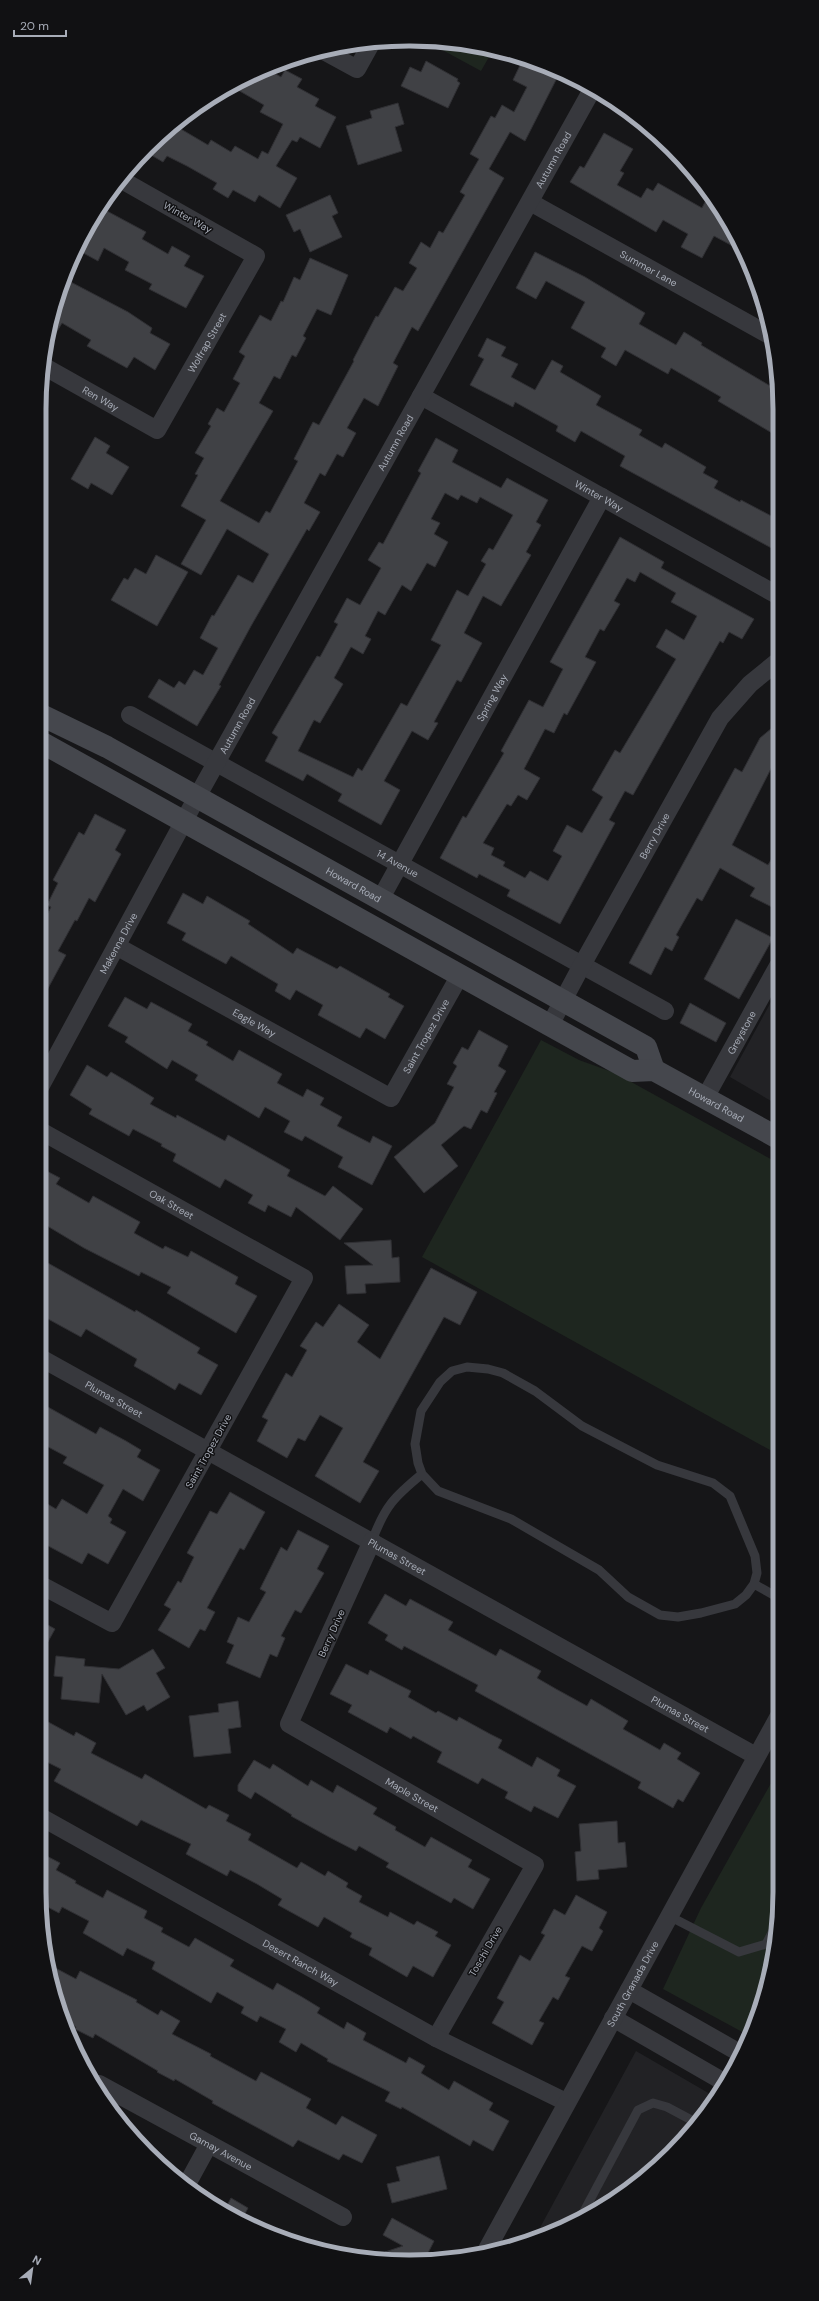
<svg xmlns="http://www.w3.org/2000/svg" width="819" height="2301" font-family="'DM Sans',sans-serif">
	<style>
		.built { fill: #222225 }
		.green { fill: #1e261f }
		.building { fill: #404145; stroke: #303034; fill-rule: evenodd }
		.lines { fill: none; stroke-linecap: round; stroke-linejoin: round }
		.service { stroke: #37383d; stroke-width: 9 }
		.minor { stroke: #37383d; stroke-width: 18 }
		.secondary { stroke: #45474d; stroke-width: 22 }
		.labels { text-anchor: middle; stroke-width: 3; stroke-linejoin: round; paint-order: stroke }
		.street-label { font-size: 10px; fill: #a8adb8; stroke: #111113 }
		.rim { fill: none; stroke: #a8adb8; stroke-width: 5 }
	</style>
	<rect width="100%" height="100%" fill="#161618"/>
	<path class="built" d="M778 989V1105L730 1077Z
		M636 2051 717 2098 671 2154 616 2199 536 2235Z"/>
	<path class="green" d="M424 40H434L493 50 481 71Z
		M541 1040 579 1060 615 1073 778 1163 779 1455 422 1257Z
		M780 1767V1892L767 1987 746 2034 663 1989 701 1908Z"/>
	<path class="building" d="M523 59 559 74 525 141 510 132 489 169 504 178 418 331 412 327 393 363 398 366 378 406 364 398 347 428 356 433 343 457 337 454 325 476 320 473 304 503 320 512 309 531 307 529 251 626 219 685 221 686 197 726 148 697 159 679 174 688 179 681 185 685 194 670 203 675 218 648 200 638 212 615 214 616 238 575 253 583 269 554 227 529 201 575 181 564 206 520 181 506 198 475 195 474 204 458 195 453 211 426 208 424 217 408 224 412 240 383 233 379 245 356 239 352 260 315 271 321 281 301 283 302 294 277 300 280 310 258 348 275 331 315 317 309 303 336 306 338 296 357 292 355 280 379 274 376 259 403 273 411 220 501 259 523 266 511 270 513 298 461 294 459 313 422 319 425 354 361 353 360 376 316 378 317 395 287 403 291 417 268 409 263 421 242 430 248 439 231 443 233 465 195 460 192 479 159 470 154 491 116 495 118 502 105 514 112 527 87 513 80Z
		M426 61 458 79 457 81 460 83 448 108 401 86 410 67 421 72Z
		M267 69 281 77 285 70 302 79 297 87 319 99 315 106 336 117 320 148 300 137 297 142 292 140 276 166 297 178 280 208 259 195 255 202 233 190 228 198 213 189 217 183 187 166 167 156 163 162 146 152 174 125 208 145 211 140 231 152 235 146 258 159 262 151 268 154 283 124 260 112 264 105 231 86Z
		M398 103 404 124 395 127 402 151 358 165 346 126 372 118 370 111Z
		M604 133 633 149 620 171 624 173 617 185 641 198 647 188 653 191 658 183 702 208 708 196 742 246 744 252 714 236 702 258 681 247 688 234 663 220 656 232 570 182 580 166 584 168Z
		M330 195 338 213 332 216 342 237 310 252 300 229 294 232 286 215Z
		M105 210 146 232 142 239 168 254 172 246 190 256 184 266 204 276 186 308 149 289 152 284 125 270 129 262 104 248 98 261 76 249 92 221 97 224Z
		M535 252 585 277 645 313 639 324 676 345 684 332 702 343 701 345 777 390V425L772 433 718 401 721 397 671 368 668 374 625 350 616 366 601 357 606 348 571 328 585 302 546 281 536 299 516 288Z
		M65 279 128 312 152 328 150 333 170 344 155 370 134 357 127 368 87 346 91 340 62 323 47 348 52 314Z
		M487 338 506 347 501 356 518 364 511 377 535 390 552 360 563 366 560 372 601 396 596 405 642 430 639 435 662 448 665 443 706 467 703 473 718 481 714 488 740 502 741 500 777 519V551L620 466 625 456 581 431 575 442 556 431 558 426 515 402 513 407 470 385 484 359 478 356Z
		M95 437 110 446 106 453 129 467 112 495 91 483 88 489 71 479Z
		M436 438 458 450 452 462 501 488 507 478 548 500 536 522 541 525 526 552 531 555 501 606 483 596 464 633 482 643 461 682 457 680 434 722 438 723 428 740 412 731 384 781 400 790 381 825 338 801 342 794 307 774 303 781 265 761 278 737 272 733 317 656 320 657 338 624 334 622 347 598 360 605 381 568 368 560 379 542 383 544 421 473 418 471ZM445 493 458 500 461 495 477 503 480 497 513 515 493 550 489 548 481 561 486 564 468 596 457 590 431 640 441 645 407 706 401 703 362 771 358 768 353 777 298 751 314 720 320 723 343 684 334 678 351 647 363 654 371 639 365 636 378 611 385 615 402 585 411 591 427 563 435 567 448 542 434 534 440 523 431 519Z
		M620 537 664 562 661 568 754 619 742 639 729 632 723 643 720 641 633 795 625 791 609 820 615 823 560 924 507 896 510 890 479 874 477 878 440 858 463 816 466 818 504 753 501 751 529 700 543 707 563 669 550 662ZM640 572 676 593 671 602 697 616 684 640 666 629 656 647 676 659 620 753 615 750 592 790 603 797 582 833 567 825 553 851 562 856 548 881 530 871 525 878 503 866 505 862 491 855 494 848 483 843 507 804 511 806 518 795 527 800 540 778 524 769 545 729 554 733 564 713 567 715 596 662 585 657 600 629 604 631 620 604 614 601 627 578 635 582Z
		M156 555 188 572 157 626 111 600 124 578 128 580 135 568 146 574Z
		M778 723V755L732 845 768 865 778 848V910L750 896 755 888 720 868 702 901 697 898 676 935 679 937 672 951 665 947 651 975 629 963 735 768 742 772 760 738Z
		M95 814 126 830 115 850 121 854 95 902 89 898 77 921 75 920 58 951 66 955 39 1005V930L51 907 47 905 58 883 53 880 79 832 84 835Z
		M183 893 203 904 207 896 250 921 248 924 293 954 297 948 337 969 340 966 390 994 388 997 404 1006 385 1039 366 1028 360 1038 318 1015 323 1005 296 990 290 1000 275 991 278 984 231 956 226 964 182 940 186 933 167 923Z
		M736 919 773 938 739 999 704 979Z
		M125 997 147 1009 151 1002 192 1024 188 1031 208 1042 206 1045 233 1061 239 1050 266 1065 282 1074 277 1083 303 1097 307 1089 324 1098 320 1105 342 1117 337 1126 370 1143 373 1136 392 1146 372 1185 338 1167 343 1157 305 1136 302 1141 284 1132 290 1121 265 1107 259 1118 195 1080 198 1075 172 1060 167 1069 125 1042 128 1037 108 1026Z
		M690 1003 726 1023 716 1042 680 1023Z
		M479 1030 508 1046 498 1066 506 1071 494 1092 497 1093 487 1113 481 1110 471 1129 464 1126 441 1145 458 1166 424 1193 394 1157 435 1123 454 1087 447 1084 457 1066 453 1063 462 1047 468 1050Z
		M87 1065 107 1077 111 1072 128 1082 154 1098 150 1104 176 1118 177 1115 225 1141 228 1135 290 1170 287 1176 325 1196 333 1186 363 1209 340 1240 296 1207 291 1217 268 1205 265 1212 248 1203 253 1195 225 1179 220 1188 173 1161 176 1154 161 1146 162 1144 133 1129 129 1136 89 1114 92 1109 70 1095Z
		M39 1167 60 1178 56 1184 89 1203 93 1196 140 1222 134 1233 163 1249 165 1246 188 1257 191 1251 238 1277 235 1284 257 1296 236 1333 167 1293 171 1287 141 1272 139 1276 84 1248 39 1221Z
		M391 1240 392 1258 399 1257 400 1282 365 1284 366 1293 347 1294 345 1266 373 1265 344 1243Z
		M39 1258 135 1312 136 1310 200 1348 197 1353 218 1365 201 1395 179 1383 175 1390 150 1375 134 1366 137 1359 86 1329 81 1337 39 1314Z
		M431 1268 477 1292 460 1325 444 1317 363 1462 379 1471 360 1503 315 1476 343 1428 320 1415 305 1441 298 1438 287 1458 257 1441 268 1420 262 1417 286 1373 292 1377 307 1350 300 1346 316 1322 323 1327 339 1304 369 1325 357 1342 380 1359Z
		M39 1402 96 1434 100 1427 126 1441 141 1450 137 1457 160 1470 143 1501 123 1489 108 1516 112 1519 110 1523 126 1532 108 1564 88 1553 82 1564 39 1541V1499L56 1509 62 1499 87 1514 104 1485 63 1463 67 1457 39 1442Z
		M230 1492 265 1512 244 1550 240 1548 207 1608 215 1612 205 1631 200 1629 189 1648 158 1630 171 1609 164 1605 178 1581 181 1583 194 1557 187 1553 210 1511 217 1514Z
		M298 1530 329 1546 317 1569 324 1573 301 1613 295 1610 281 1636 285 1638 277 1657 270 1654 260 1678 226 1663 234 1645 227 1642 238 1617 249 1622 266 1592 260 1589 281 1547 287 1551Z
		M385 1594 406 1606 410 1599 453 1622 448 1630 496 1656 500 1649 541 1671 537 1678 556 1689 587 1706 591 1699 628 1721 623 1729 660 1750 664 1743 681 1753 677 1759 700 1773 683 1802 678 1799 673 1808 638 1788 641 1782 475 1691 478 1685 404 1646 402 1650 385 1640 388 1635 368 1623Z
		M39 1620 55 1629 39 1658Z
		M153 1649 165 1668 156 1673 170 1697 147 1711 144 1705 126 1715 102 1674 99 1703 61 1699 63 1677 54 1676 56 1656 85 1659 84 1666 119 1669Z
		M346 1664 368 1675 370 1670 399 1685 411 1691 408 1697 436 1713 438 1711 457 1721 459 1717 490 1734 502 1740 498 1748 532 1767 537 1757 560 1770 557 1776 576 1786 558 1818 534 1806 531 1812 505 1798 508 1792 482 1778 478 1784 437 1762 442 1752 413 1736 411 1739 390 1727 387 1733 348 1712 352 1705 330 1694Z
		M238 1701 241 1727 228 1729 231 1753 194 1757 189 1716 219 1712 218 1704Z
		M39 1717 74 1736 76 1732 96 1743 91 1753 142 1779 145 1774 206 1809 209 1805 229 1815 226 1821 251 1834 248 1840 297 1868 301 1862 325 1876 328 1871 348 1883 346 1887 362 1896 359 1902 388 1917 390 1912 414 1925 417 1921 438 1932 435 1936 451 1945 433 1977 413 1966 407 1977 369 1955 372 1948 350 1937 352 1933 324 1917 318 1927 278 1905 282 1899 257 1884 230 1870 227 1876 186 1854 191 1844 141 1820 137 1826 54 1781 61 1769 39 1758Z
		M254 1760 270 1769 273 1764 308 1786 311 1780 333 1793 337 1785 377 1808 373 1814 396 1827 395 1830 425 1847 431 1837 472 1860 468 1867 490 1879 473 1909 454 1898 451 1903 386 1867 389 1863 359 1846 356 1851 329 1837 291 1816 292 1815 255 1792 251 1799 238 1791V1785Z
		M617 1821 618 1843 625 1842 627 1867 598 1870 599 1879 577 1881 575 1852 581 1851 579 1824Z
		M39 1852 60 1863 56 1870 76 1881 75 1883 103 1898 107 1890 147 1911 144 1918 163 1928 161 1932 189 1947 195 1938 234 1960 230 1966 273 1990 277 1983 302 1997 320 2008 317 2013 344 2029 347 2022 366 2033 363 2040 406 2063 409 2057 425 2066 421 2073 449 2090 454 2081 493 2103 489 2110 509 2121 493 2151 473 2140 470 2146 402 2107 401 2109 385 2101 390 2092 327 2061 328 2059 301 2043 296 2052 279 2042 286 2029 260 2016 257 2022 241 2013 244 2007 217 1992 211 2003 152 1969 155 1962 127 1948 123 1956 83 1933 89 1921 62 1907 59 1913 40 1903Z
		M576 1895 607 1912 599 1928 603 1931 592 1951 582 1946 565 1976 570 1978 558 2000 553 1997 539 2021 544 2023 532 2045 492 2023 504 2002 497 1998 520 1955 530 1961 545 1935 541 1933 554 1909 565 1915Z
		M46 1963 76 1979 80 1971 137 2000 136 2002 158 2015 161 2010 180 2021 172 2034 211 2054 210 2056 256 2081 261 2072 311 2099 306 2108 336 2125 342 2116 377 2135 362 2163 343 2154 339 2160 298 2140 293 2147 212 2103 213 2101 175 2079 174 2081 157 2072 158 2071 95 2034 93 2038 75 2029 76 2027 63 2019Z
		M439 2156 447 2189 392 2203 387 2184 400 2181 396 2167Z
		M231 2198 248 2208 241 2221 224 2211Z
		M392 2218 434 2241 424 2261 412 2255 409 2260H399L385 2252 403 2246 383 2235Z"/>
	<g class="lines">
		<path class="service" d="M467 1367 488 1369 503 1373 535 1391 582 1426 657 1465 713 1483 730 1496 755 1556 757 1573 754 1584 746 1595 735 1604 701 1613 678 1617 660 1615 628 1597 599 1570 511 1519 438 1491 422 1474 418 1463 415 1444 421 1411 440 1382 452 1371Z
			M372 1541C385 1506 394 1497 422 1474
			M754 1584 779 1598
			M669 1916 739 1952 766 1944 776 1925
			M582 2215 638 2110 653 2103 667 2107 697 2123"/>
		<g class="minor">
			<path d="M324 51 357 69 372 42"/>
			<path id="s1" d="M530 202 769 335"/>
			<path id="s2" d="M45 367 157 430 256 256 120 179"/>
			<path id="s3" d="M421 396 777 595"/>
			<path id="s4" d="M130 715 665 1011"/>
			<path id="s5" d="M381 898 602 497"/>
			<path id="s6" d="M118 947 391 1098 460 975"/>
			<path id="s7" d="M550 1025 582 965 720 718 750 684 777 662"/>
			<path id="s8" d="M39 1089 197 797 593 88"/>
			<path id="s9" d="M705 1098 778 966"/>
			<path id="s10" d="M39 1130 304 1278 112 1623 39 1584"/>
			<path id="s11" d="M39 1357 756 1756"/>
			<path id="s12" d="M372 1541 289 1724 535 1865 436 2038"/>
			<path id="s13" d="M39 1816 436 2038 566 2102"/>
			<path d="M629 1990 738 2052"/>
			<path d="M613 2018 724 2082"/>
			<path id="s14" d="M99 2084 343 2217"/>
			<path d="M186 2186 209 2144"/>
			<path id="s15" d="M485 2253 780 1714"/>
		</g>
		<g class="secondary">
			<path id="s16" d="M39 714 107 747 646 1047 654 1070"/>
			<path id="s17" d="M39 741 632 1071 654 1070 778 1138"/>
		</g>
	</g>
	<g class="labels">
		<g class="street-label">
			<text dy="4" stroke="none"><textPath href="#s8" startOffset="1062">Autumn Road</textPath></text>
			<text transform="translate(188 217) rotate(29)" y="4">Winter Way</text>
			<text dy="4" stroke="none"><textPath href="#s1" startOffset="136">Summer Lane</textPath></text>
			<text dy="4" stroke="none"><textPath href="#s2" startOffset="229">Wolfrap Street</textPath></text>
			<text dy="4" stroke="none"><textPath href="#s2" startOffset="64">Ren Way</textPath></text>
			<text dy="4" stroke="none"><textPath href="#s8" startOffset="738">Autumn Road</textPath></text>
			<text dy="4" stroke="none"><textPath href="#s3" startOffset="204">Winter Way</textPath></text>
			<text dy="4" stroke="none"><textPath href="#s5" startOffset="229">Spring Way</textPath></text>
			<text dy="4" stroke="none"><textPath href="#s8" startOffset="414">Autumn Road</textPath></text>
			<text dy="4" stroke="none"><textPath href="#s7" startOffset="216">Berry Drive</textPath></text>
			<text dy="4" stroke="none"><textPath href="#s4" startOffset="306">14 Avenue</textPath></text>
			<text dy="4" stroke="none"><textPath href="#s16" startOffset="358">Howard Road</textPath></text>
			<text dy="4" stroke="none"><textPath href="#s8" startOffset="166">Makenna Drive</textPath></text>
			<text dy="4" stroke="none"><textPath href="#s6" startOffset="156">Eagle Way</textPath></text>
			<text dy="4" stroke="none"><textPath href="#s9" startOffset="75">Greystone</textPath></text>
			<text dy="4" stroke="none"><textPath href="#s6" startOffset="383">Saint Tropez Drive</textPath></text>
			<text dy="4" stroke="none"><textPath href="#s17" startOffset="772">Howard Road</textPath></text>
			<text dy="4" stroke="none"><textPath href="#s10" startOffset="152">Oak Street</textPath></text>
			<text dy="4" stroke="none"><textPath href="#s11" startOffset="86">Plumas Street</textPath></text>
			<text transform="translate(208 1451) rotate(-61)" y="4">Saint Tropez Drive</text>
			<text dy="4" stroke="none"><textPath href="#s11" startOffset="410">Plumas Street</textPath></text>
			<text transform="translate(331 1633) rotate(-66)" y="4">Berry Drive</text>
			<text dy="4" stroke="none"><textPath href="#s11" startOffset="734">Plumas Street</textPath></text>
			<text dy="4" stroke="none"><textPath href="#s12" startOffset="343">Maple Street</textPath></text>
			<text transform="translate(485 1951) rotate(-60)" y="4">Toschi Drive</text>
			<text dy="4" stroke="none"><textPath href="#s13" startOffset="300">Desert Ranch Way</textPath></text>
			<text dy="4" stroke="none"><textPath href="#s15" startOffset="307">South Granada Drive</textPath></text>
			<text dy="4" stroke="none"><textPath href="#s14" startOffset="139">Gamay Avenue</textPath></text>
		</g>
	</g>
	<path d="M0 0H819V2301H0ZM409 46H410A363 363 0 0 1 773 409V1892A363 363 0 0 1 410 2255H409A363 363 0 0 1 46 1892V409A363 363 0 0 1 409 46Z" fill="#111113" fill-rule="evenodd"/>
	<path class="rim" d="M409 46H410A363 363 0 0 1 773 409V1892A363 363 0 0 1 410 2255H409A363 363 0 0 1 46 1892V409A363 363 0 0 1 409 46Z"/>
	<g transform="translate(32 2269) rotate(29)" stroke="#111113" stroke-width="3" paint-order="stroke">
	<path d="M0-3L7 15L0 10L-7 15Z" fill="#a8adb8"/>
	<text y="-6" font-size="11" font-weight="bold" text-anchor="middle" fill="#a8adb8">N</text>
	</g>
	<path d="M14 30v6h52v-6" fill="none" stroke="#a8adb8" stroke-width="2"/>
	<text x="20" y="30" font-size="12" fill="#a8adb8" stroke="#111113" stroke-width="3" paint-order="stroke">20 m</text>
</svg>
